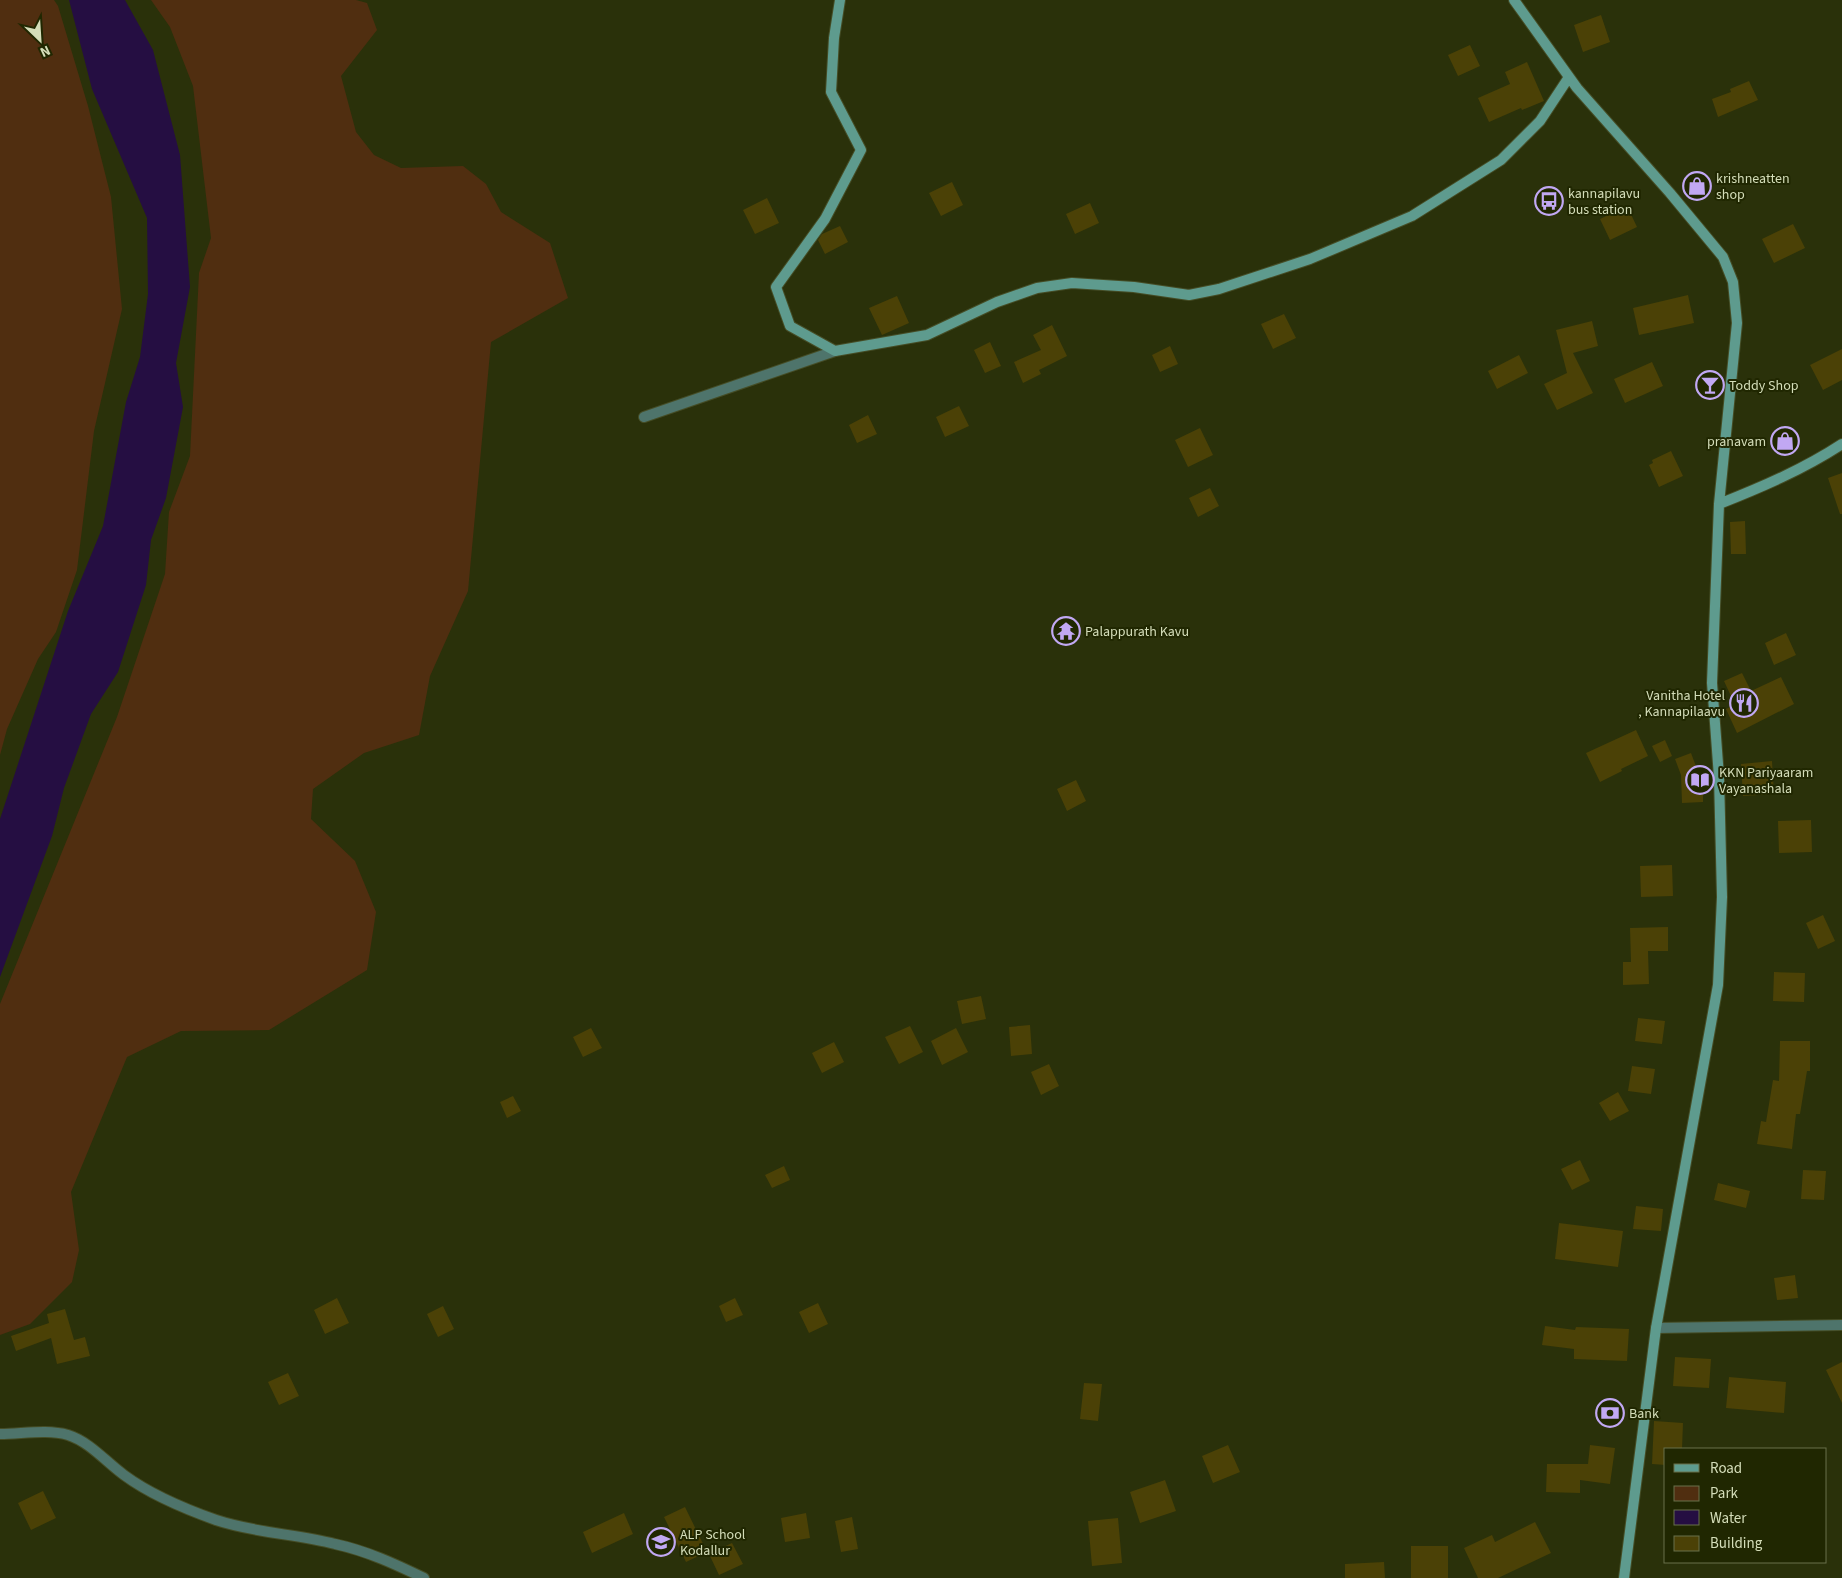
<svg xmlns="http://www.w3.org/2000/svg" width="1842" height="1578" font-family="'Source Sans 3',sans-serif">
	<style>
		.green { fill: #502e10 }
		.water { fill: #250e42 }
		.building { fill: #4b4106 }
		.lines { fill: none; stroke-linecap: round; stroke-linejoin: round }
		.street-casing { stroke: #454d26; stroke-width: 12 }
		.secondary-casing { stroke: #454d26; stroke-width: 12 }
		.street { stroke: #4e746b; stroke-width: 10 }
		.secondary { stroke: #5e9b8e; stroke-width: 10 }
		.labels { text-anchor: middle; stroke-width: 4; stroke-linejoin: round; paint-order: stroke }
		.poi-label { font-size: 14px; fill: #d4ddb9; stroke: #202701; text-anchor: start }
	</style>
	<rect width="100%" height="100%" fill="#2a310a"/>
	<path class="green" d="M0 0H54L58 6 88 106 111 197 122 309 94 431 77 570 56 632 38 659 7 729 0 755Z
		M151 0H356L367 3 377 30 341 76 356 132 374 155 401 168 463 166 486 184 501 212 550 243 568 298 491 342 468 591 430 676 419 735 364 753 313 789 311 819 355 861 376 912 367 970 269 1030 181 1031 127 1057 71 1192 79 1250 72 1282 30 1324 0 1335V1004L117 717 165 574 169 512 190 456 199 273 211 238 193 86 170 27Z"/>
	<path class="water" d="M69 0H125L153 50 180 155 190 287 176 363 183 407 166 498 151 540 146 585 118 672 91 714 64 788 52 836 0 977V819L68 611 103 526 126 402 140 357 148 294 147 218 92 89Z"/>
	<path class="building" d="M1601 15 1610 42 1583 52 1574 25Z
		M1470 45 1480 66 1458 76 1448 55Z
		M1527 62 1544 101 1522 110 1521 108 1489 122 1478 98 1510 84 1505 72Z
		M1749 81 1758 100 1718 117 1712 99 1731 92 1730 89Z
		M952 182 963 205 941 216 929 193Z
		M767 198 779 223 755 234 743 210Z
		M1090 203 1099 223 1075 234 1066 214Z
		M1627 206 1637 227 1610 240 1600 219Z
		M1793 224 1805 248 1774 263 1762 239Z
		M840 226 848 242 825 254 818 240 822 234Z
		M1688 295 1694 323 1639 335 1633 308Z
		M897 296 909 323 882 335 869 308Z
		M1284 314 1296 338 1273 349 1261 324Z
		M1592 321 1598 346 1573 353 1593 393 1557 410 1544 384 1567 373 1556 330Z
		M1052 325 1067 356 1039 370 1041 374 1023 383 1014 362 1041 350 1033 335Z
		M990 342 1001 366 985 373 974 350Z
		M1170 346 1178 364 1160 372 1152 355Z
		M1842 349V380L1823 390 1810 365Z
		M1519 355 1528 373 1497 389 1488 371Z
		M1652 362 1663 386 1625 403 1614 379Z
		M959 406 969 426 945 437 936 417Z
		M868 415 877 434 857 443 849 425Z
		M1200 428 1213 455 1188 467 1175 440Z
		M1671 451 1683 476 1659 487 1649 465 1653 463 1652 460Z
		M1842 473V514H1840L1828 478Z
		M1210 488 1219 506 1198 517 1189 498Z
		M1745 521 1746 554H1731L1730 522Z
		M1786 633 1796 655 1774 665 1765 643Z
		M1742 673 1751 691 1781 677 1794 704 1737 733 1726 709 1735 705 1724 681Z
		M1636 730 1648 756 1621 769 1622 771 1600 782 1586 753Z
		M1665 740 1672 756 1660 762 1652 746Z
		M1691 753 1700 777H1703V802L1682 803 1681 775 1675 759Z
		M1772 761 1774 794 1743 796 1741 764Z
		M1076 780 1086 801 1067 811 1057 789Z
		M1811 820 1812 852 1779 853 1778 821Z
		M1672 865 1673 896 1641 897 1640 866Z
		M1823 915 1835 941 1818 949 1806 923Z
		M1668 927V951H1648L1649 984 1623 985V962H1631L1630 928Z
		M1774 972 1805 973 1804 1002 1773 1001Z
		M981 996 986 1019 962 1024 957 1001Z
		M1638 1018 1665 1021 1662 1044 1635 1041Z
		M1030 1025 1032 1054 1011 1056 1009 1027Z
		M910 1026 923 1052 899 1064 885 1037Z
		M591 1028 602 1048 583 1057 573 1037Z
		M956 1028 968 1052 942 1065 931 1041Z
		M1780 1041H1810V1071H1807L1800 1114H1796L1792 1149 1757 1144 1761 1121 1766 1122 1773 1080 1779 1081Z
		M834 1042 844 1062 822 1073 812 1053Z
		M1049 1064 1059 1086 1041 1095 1031 1072Z
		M1632 1066 1655 1069 1651 1094 1628 1091Z
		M1618 1092 1629 1111 1610 1121 1599 1103Z
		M513 1096 521 1111 507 1118 500 1102Z
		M1580 1160 1590 1181 1572 1190 1561 1169Z
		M784 1166 790 1180 772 1188 765 1175Z
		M1803 1170 1826 1171 1824 1200 1801 1199Z
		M1718 1183 1750 1191 1746 1208 1714 1200Z
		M1636 1206 1663 1209 1661 1231 1633 1229Z
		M1559 1223 1623 1231 1618 1267 1555 1259Z
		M1795 1275 1798 1298 1777 1300 1774 1278Z
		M337 1298 349 1323 325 1334 314 1310Z
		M735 1298 743 1315 726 1322 719 1306Z
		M818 1303 828 1324 809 1333 799 1312Z
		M443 1306 454 1329 438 1337 427 1314Z
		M65 1309 74 1340 85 1337 90 1356 57 1364 51 1338 16 1351 11 1336 49 1323 47 1314Z
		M1545 1326 1575 1330 1576 1327 1629 1329 1627 1361 1574 1359V1349L1542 1345Z
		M1675 1357 1711 1359 1709 1388 1673 1386Z
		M1842 1362V1403L1826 1370Z
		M288 1373 299 1396 279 1405 268 1382Z
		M1729 1377 1786 1382 1784 1413 1726 1408Z
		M1084 1383 1102 1384 1098 1421 1080 1419Z
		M1654 1421 1683 1423 1682 1449H1666V1465L1652 1464Z
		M1228 1445 1240 1472 1213 1483 1202 1456Z
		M1590 1445 1615 1448 1610 1484 1580 1480V1493L1546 1492 1547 1464H1588Z
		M1165 1480 1176 1511 1140 1523 1130 1492Z
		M43 1491 56 1518 31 1530 18 1503Z
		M685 1507 707 1552 686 1562 664 1517Z
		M624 1513 633 1534 592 1553 583 1532Z
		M806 1513 810 1538 785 1542 781 1518Z
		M852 1517 858 1549 841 1552 835 1521Z
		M1118 1518 1122 1563 1092 1566 1088 1521Z
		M1535 1522 1551 1553 1498 1578H1478L1464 1548 1492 1535 1495 1542Z
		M732 1543 743 1564 719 1575 709 1554Z
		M1411 1546H1448V1578H1411Z
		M1384 1562 1385 1578H1345V1564Z"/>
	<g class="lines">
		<defs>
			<path id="street" d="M644 417 835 351
				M1656 1328 1842 1325
				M0 1434C22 1434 47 1429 68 1435 90 1442 106 1462 124 1475 151 1495 185 1509 216 1520 255 1533 296 1534 335 1544 367 1551 395 1564 424 1578"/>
			<path id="secondary" d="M840 0 834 38 831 92 861 150 825 219 776 287 790 326 835 351 927 335 997 302 1037 288 1072 283 1134 287 1189 295 1219 289 1310 259 1412 216 1501 160 1540 121 1569 77
				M1514 0 1577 88 1670 193 1723 257 1733 282 1737 323 1719 504 1712 683 1719 777 1722 897 1718 985 1656 1328 1624 1578
				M1719 504C1762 487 1804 469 1842 444"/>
		</defs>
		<use href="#street" class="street-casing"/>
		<use href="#secondary" class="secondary-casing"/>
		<use href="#street" class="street"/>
		<use href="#secondary" class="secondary"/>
	</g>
	<defs>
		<symbol id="shop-ring" viewBox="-11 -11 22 22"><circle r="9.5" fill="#202701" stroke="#c1a8f3" stroke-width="1.5"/><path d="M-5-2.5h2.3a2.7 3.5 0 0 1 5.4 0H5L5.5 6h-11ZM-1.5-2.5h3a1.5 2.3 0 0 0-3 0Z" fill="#c1a8f3"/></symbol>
		<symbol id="bus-ring" viewBox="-11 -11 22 22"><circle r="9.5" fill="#202701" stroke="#c1a8f3" stroke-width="1.5"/><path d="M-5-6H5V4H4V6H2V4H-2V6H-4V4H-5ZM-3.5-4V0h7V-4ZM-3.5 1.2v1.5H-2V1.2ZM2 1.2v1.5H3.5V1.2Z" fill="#c1a8f3"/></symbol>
		<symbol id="bar-ring" viewBox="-11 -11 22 22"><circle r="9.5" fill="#202701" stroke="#c1a8f3" stroke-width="1.5"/><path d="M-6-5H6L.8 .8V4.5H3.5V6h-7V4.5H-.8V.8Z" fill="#c1a8f3"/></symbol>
		<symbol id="temple-ring" viewBox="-11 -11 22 22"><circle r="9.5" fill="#202701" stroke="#c1a8f3" stroke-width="1.5"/><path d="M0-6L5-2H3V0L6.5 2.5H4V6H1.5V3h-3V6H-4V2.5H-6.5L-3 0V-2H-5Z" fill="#c1a8f3"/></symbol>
		<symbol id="restaurant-ring" viewBox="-11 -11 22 22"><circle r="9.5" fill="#202701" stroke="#c1a8f3" stroke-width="1.5"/><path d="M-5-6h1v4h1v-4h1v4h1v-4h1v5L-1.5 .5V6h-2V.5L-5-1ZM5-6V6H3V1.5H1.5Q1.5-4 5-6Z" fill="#c1a8f3"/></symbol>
		<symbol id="library-ring" viewBox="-11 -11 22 22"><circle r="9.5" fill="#202701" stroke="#c1a8f3" stroke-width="1.5"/><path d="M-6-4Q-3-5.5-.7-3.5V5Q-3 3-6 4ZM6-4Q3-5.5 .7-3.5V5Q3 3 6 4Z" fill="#c1a8f3"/></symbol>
		<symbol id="bank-ring" viewBox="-11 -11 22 22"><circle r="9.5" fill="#202701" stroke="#c1a8f3" stroke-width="1.5"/><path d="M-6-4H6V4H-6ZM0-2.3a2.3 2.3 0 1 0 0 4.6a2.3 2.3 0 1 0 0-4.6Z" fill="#c1a8f3"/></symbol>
		<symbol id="school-ring" viewBox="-11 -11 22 22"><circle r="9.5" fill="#202701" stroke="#c1a8f3" stroke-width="1.5"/><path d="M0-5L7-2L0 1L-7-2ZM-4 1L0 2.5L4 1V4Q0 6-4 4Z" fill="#c1a8f3"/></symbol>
	</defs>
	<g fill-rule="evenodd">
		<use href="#shop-ring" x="1681" y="170" width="32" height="32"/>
		<use href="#bus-ring" x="1533" y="185" width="32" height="32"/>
		<use href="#bar-ring" x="1694" y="369" width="32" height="32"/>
		<use href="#shop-ring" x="1769" y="425" width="32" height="32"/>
		<use href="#temple-ring" x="1050" y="615" width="32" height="32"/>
		<use href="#restaurant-ring" x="1728" y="687" width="32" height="32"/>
		<use href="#library-ring" x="1684" y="764" width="32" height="32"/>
		<use href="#bank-ring" x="1594" y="1397" width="32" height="32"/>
		<use href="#school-ring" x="645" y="1526" width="32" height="32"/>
	</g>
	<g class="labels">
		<g class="poi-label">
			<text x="1716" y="183">krishneatten<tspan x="1716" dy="16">shop</tspan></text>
			<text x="1568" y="198">kannapilavu<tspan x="1568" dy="16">bus station</tspan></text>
			<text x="1729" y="390">Toddy Shop</text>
			<text x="1766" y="446" text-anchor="end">pranavam</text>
			<text x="1085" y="636">Palappurath Kavu</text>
			<text x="1725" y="700" text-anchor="end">Vanitha Hotel<tspan x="1725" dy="16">, Kannapilaavu</tspan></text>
			<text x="1719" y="777">KKN Pariyaaram<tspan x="1719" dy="16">Vayanashala</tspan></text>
			<text x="1629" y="1418">Bank</text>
			<text x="680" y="1539">ALP School<tspan x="680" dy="16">Kodallur</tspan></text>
		</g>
	</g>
	<rect x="1664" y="1448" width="162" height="115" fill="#202701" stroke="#68704b"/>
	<rect x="1674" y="1464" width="25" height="8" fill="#5e9b8e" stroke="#68704b"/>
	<text x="1710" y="1473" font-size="15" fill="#d4ddb9">Road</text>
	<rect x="1674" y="1486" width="25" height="15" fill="#502e10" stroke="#68704b"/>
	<text x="1710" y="1498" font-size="15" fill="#d4ddb9">Park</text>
	<rect x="1674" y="1510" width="25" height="15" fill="#250e42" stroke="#68704b"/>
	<text x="1710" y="1523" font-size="15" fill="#d4ddb9">Water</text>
	<rect x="1674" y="1536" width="25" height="15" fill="#4b4106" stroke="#68704b"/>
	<text x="1710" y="1548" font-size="15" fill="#d4ddb9">Building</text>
	<g transform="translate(40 40) rotate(155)" stroke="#202701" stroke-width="4" paint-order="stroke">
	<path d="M0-4L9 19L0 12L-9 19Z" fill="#d4ddb9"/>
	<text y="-8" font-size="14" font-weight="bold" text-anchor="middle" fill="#d4ddb9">N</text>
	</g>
</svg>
